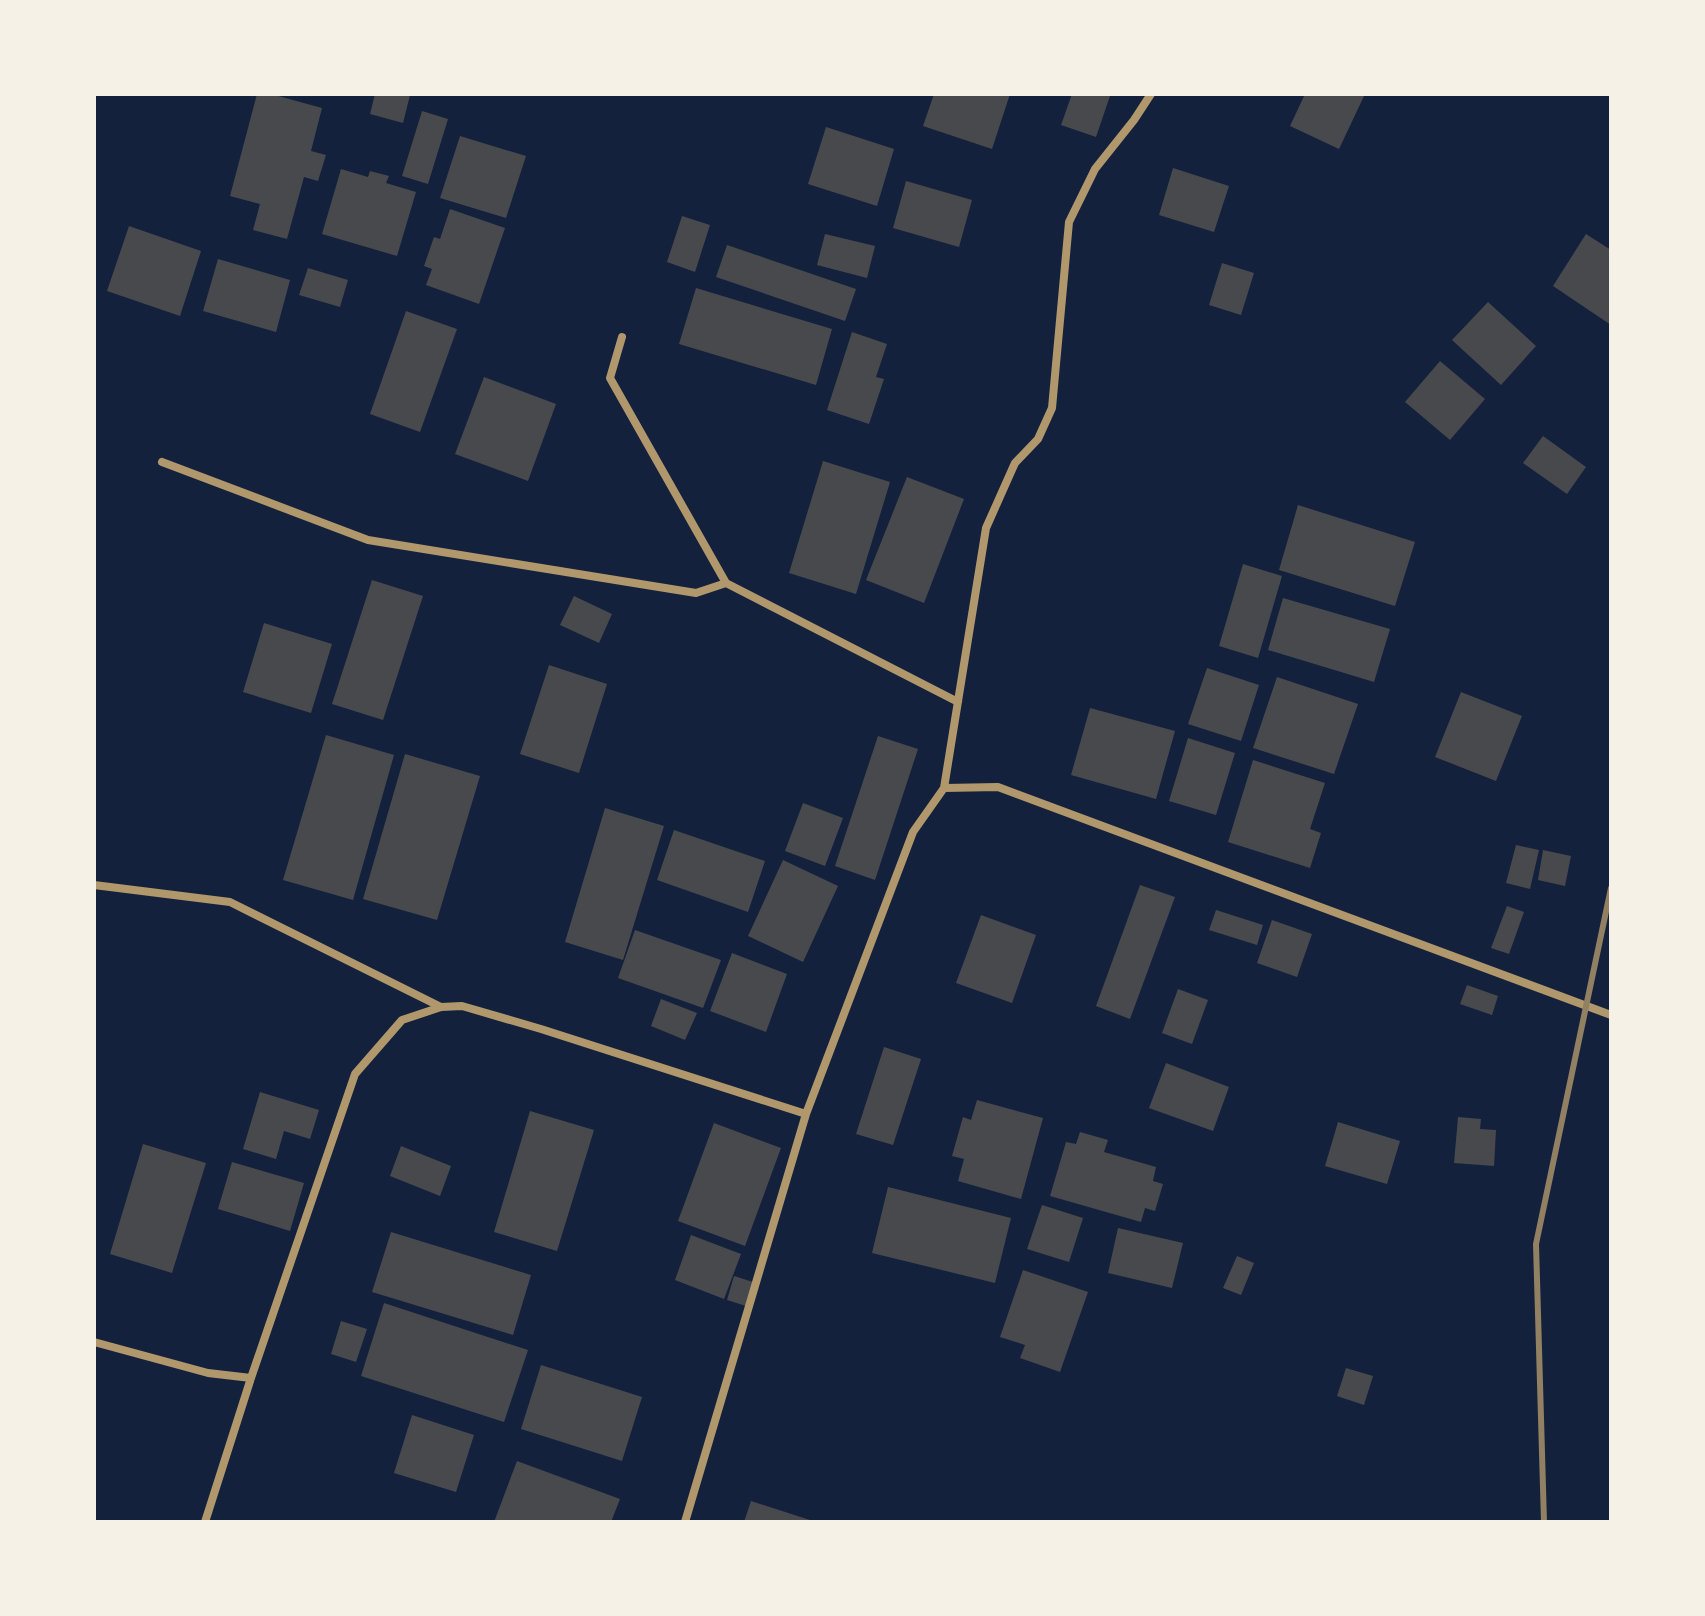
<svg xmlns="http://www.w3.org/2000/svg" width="1705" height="1616" font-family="Signika,sans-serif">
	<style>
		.building { fill: #48494c }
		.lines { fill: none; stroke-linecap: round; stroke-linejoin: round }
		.minor { stroke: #b1986c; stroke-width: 8 }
		.rail { stroke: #918062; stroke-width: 6 }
	</style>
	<rect width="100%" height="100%" fill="#14213d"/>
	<path class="building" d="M257 94H271L322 108 311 151 326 155 318 181 304 177 287 239 253 230 260 204 230 196Z
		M375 94 410 95 403 123 370 114Z
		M934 94H1010L992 149 923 126Z
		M1072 94H1104L1110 96 1096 137 1061 125Z
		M1305 94H1365L1339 149 1290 126Z
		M422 111 448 119 428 184 402 176Z
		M826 127 894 149 877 206 808 184Z
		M460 136 526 156 506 218 440 198Z
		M1173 168 1229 186 1214 232 1159 215Z
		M341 169 368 177 370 171 389 176 386 183 416 192 397 256 322 234Z
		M906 181 972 200 959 247 893 228Z
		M450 209 505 228 479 304 426 285 432 269 424 266 434 237 440 239Z
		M682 216 710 225 695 272 667 262Z
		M129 226 201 251 180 316 107 291Z
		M825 234 875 246 867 278 817 265Z
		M1586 234 1611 250V325L1553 286Z
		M727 245 856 289 845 321 716 277Z
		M218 259 290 280 276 332 203 311Z
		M1222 263 1254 273 1241 315 1209 305Z
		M308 268 348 280 340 307 299 295Z
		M696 288 832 329 816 385 679 344Z
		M1488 302 1536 346 1501 385 1452 340Z
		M406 311 457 329 420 432 370 414Z
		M852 332 887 344 876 377 884 379 869 424 827 410Z
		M1440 361 1485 399 1450 440 1405 402Z
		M484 377 556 404 528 481 455 454Z
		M1543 436 1586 467 1567 494 1523 463Z
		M823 461 890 482 856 594 789 573Z
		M907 477 964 499 924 603 866 580Z
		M1298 505 1415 542 1395 606 1279 570Z
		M1243 564 1282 576 1258 658 1219 646Z
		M372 580 423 596 383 720 332 704Z
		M574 596 612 614 599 643 560 625Z
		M1283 598 1390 629 1374 682 1268 650Z
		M264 623 332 644 311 713 243 692Z
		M549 665 607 684 579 773 520 754Z
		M1207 668 1259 685 1241 741 1188 724Z
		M1277 677 1358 704 1334 774 1253 748Z
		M1461 692 1522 716 1496 781 1435 757Z
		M1090 708 1175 731 1156 799 1071 775Z
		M326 735 394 755 353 900 283 880Z
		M878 736 918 749 875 880 835 866Z
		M1188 738 1235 753 1216 815 1169 801Z
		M405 754 480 776 437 920 363 899Z
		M1253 760 1325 783 1310 829 1321 833 1310 868 1228 842Z
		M803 803 843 818 825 866 785 851Z
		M605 808 664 826 623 960 565 942Z
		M674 830 765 861 748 912 657 880Z
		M1516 845 1539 850 1530 889 1506 883Z
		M1543 850 1571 856 1565 886 1538 880Z
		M783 860 838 886 803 962 748 936Z
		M1140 885 1175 897 1130 1019 1096 1006Z
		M1507 906 1524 912 1509 954 1491 948Z
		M1216 910 1263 925 1257 945 1209 930Z
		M981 915 1036 935 1012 1003 956 983Z
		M1272 920 1312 934 1297 977 1257 963Z
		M635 930 721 960 703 1008 618 978Z
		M732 953 787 974 766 1032 710 1011Z
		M1467 985 1498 996 1492 1015 1460 1004Z
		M1178 989 1208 1000 1192 1044 1162 1033Z
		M661 999 697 1013 685 1040 651 1026Z
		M884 1047 921 1059 893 1145 856 1134Z
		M1166 1063 1229 1087 1213 1131 1149 1108Z
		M260 1092 319 1110 310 1139 284 1131 276 1159 243 1149Z
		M977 1100 1043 1118 1021 1199 958 1181 964 1159 952 1156 963 1117 971 1120Z
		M530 1111 594 1130 557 1251 494 1232Z
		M1458 1117 1481 1119 1480 1129 1496 1130 1494 1166 1454 1163Z
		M1338 1122 1400 1141 1387 1184 1325 1166Z
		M714 1123 781 1148 745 1246 678 1221Z
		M1080 1132 1108 1140 1104 1152 1156 1167 1153 1181 1163 1184 1155 1211 1145 1208 1141 1222 1050 1196 1066 1142 1076 1144Z
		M143 1144 206 1163 172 1273 110 1254Z
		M401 1146 451 1166 440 1196 390 1176Z
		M232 1162 304 1183 290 1231 218 1209Z
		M888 1187 1011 1218 995 1283 872 1253Z
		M1042 1205 1083 1218 1069 1262 1027 1249Z
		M1118 1228 1183 1243 1172 1288 1108 1273Z
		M391 1232 531 1275 513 1335 372 1292Z
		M691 1235 741 1254 724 1299 675 1280Z
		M1237 1256 1254 1263 1241 1295 1223 1288Z
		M1023 1270 1088 1292 1060 1372 1020 1358 1025 1345 1000 1337Z
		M734 1276 753 1282 746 1306 727 1300Z
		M384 1303 528 1350 504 1422 361 1376Z
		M341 1321 367 1329 356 1362 331 1354Z
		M541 1365 642 1397 622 1461 521 1429Z
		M1346 1368 1373 1376 1364 1405 1337 1396Z
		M412 1415 474 1435 456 1492 394 1473Z
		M517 1461 620 1499 611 1522H494Z
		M751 1501 813 1521V1522H744Z"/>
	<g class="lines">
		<path class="minor" d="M622 337 610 378 726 583 958 702
			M162 462 368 540 696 593 726 583
			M944 788 986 528 1015 463 1038 439 1052 408 1069 222 1095 169 1134 120 1151 94
			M94 885 230 902 441 1007
			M94 1342 208 1373 251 1378
			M205 1522 251 1378 355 1074 402 1020 441 1007 462 1006 541 1029 806 1114 913 832 944 788 998 787 1611 1015
			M685 1522 806 1114"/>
		<path class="rail" d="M1544 1522 1536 1244 1611 888"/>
	</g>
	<rect width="1705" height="1616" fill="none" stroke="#f6f1e7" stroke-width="192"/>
</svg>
